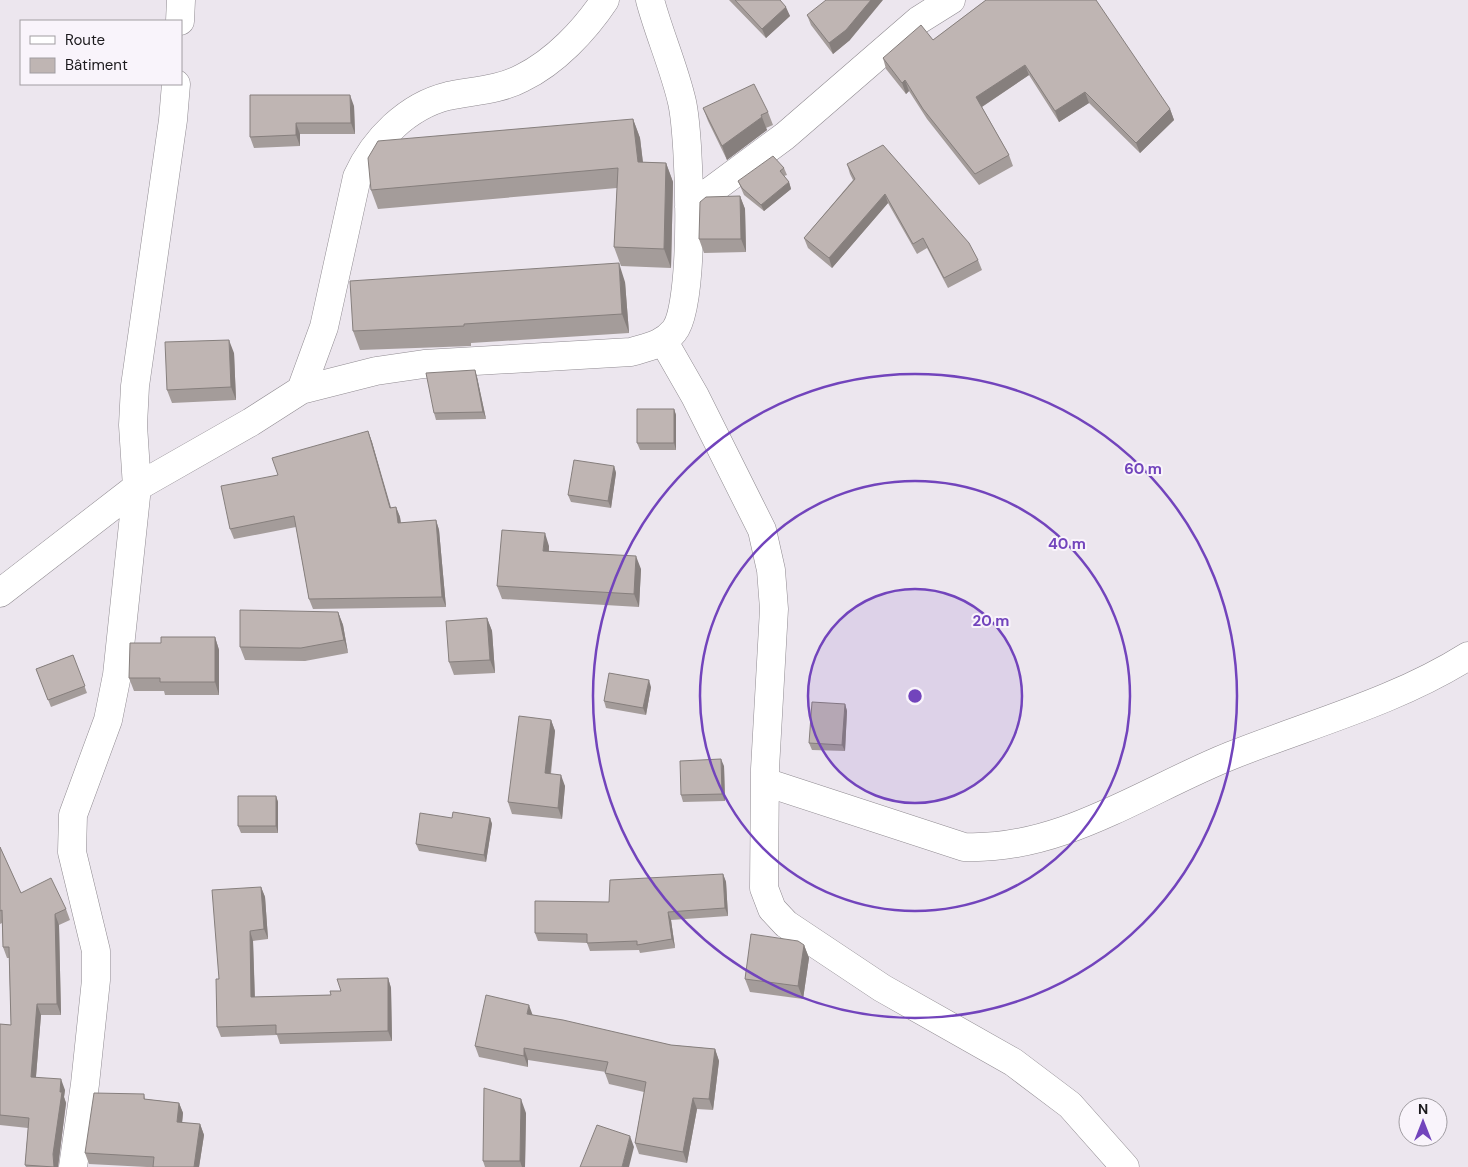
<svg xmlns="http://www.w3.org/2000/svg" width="1468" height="1167" font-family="'DM Sans',sans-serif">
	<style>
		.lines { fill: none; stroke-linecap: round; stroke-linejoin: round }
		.minor-casing { stroke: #908b91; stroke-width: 29 }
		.minor { stroke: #fff; stroke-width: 28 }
		.wall { fill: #a49c9a }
		.shaded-wall { fill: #867f7d }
		.building { fill: #bfb5b3; stroke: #867f7d }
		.ring { fill: none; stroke: #7244bc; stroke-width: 2.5 }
		.centre { fill: #7244bc; stroke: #f9f4fb; stroke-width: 2.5 }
		.ring-label { font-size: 15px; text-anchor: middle; font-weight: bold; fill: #7244bc; stroke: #f9f4fb; stroke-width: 4; stroke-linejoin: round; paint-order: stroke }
	</style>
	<rect width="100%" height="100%" fill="#ece6ee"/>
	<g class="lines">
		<defs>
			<path id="minor" d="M180 21 181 0
				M689 207 785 136 919 20 951 0
				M664 342 695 396 762 530 771 570 774 609 765 769 764 888 772 909 786 924 882 988 1013 1062 1070 1105 1125 1167
				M301 390 324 327 357 177C374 140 407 106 448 96 472 91 500 90 522 78 555 62 585 30 605 0
				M0 593 137 487 251 422 301 390 376 371 424 364 631 352C647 347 663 345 674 331 696 305 690 138 682 102 674 67 659 34 650 0
				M765 782 964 847C1061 851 1143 791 1230 756 1310 724 1395 702 1468 656
				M73 1167 85 1084 96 980V951L72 852 73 815 108 720 117 675 137 487 133 425 135 386 173 120 176 84"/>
		</defs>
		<use href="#minor" class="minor-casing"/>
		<use href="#minor" class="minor"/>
	</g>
	<path class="wall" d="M729 0H780L790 16 766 38Z
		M986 0 1170 109 1174 120 1140 153 1089 103 1059 122 1029 75 982 107 1009 155 1013 166 979 185 927 119 909 91 906 94 886 69 883 58 933 40Z
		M807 15 850 40 833 54 811 25Z
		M354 106 355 134H300V146L254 148 250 137Z
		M703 108 768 112 773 125 766 128 767 130 727 160 708 121Z
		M633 119 640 138 643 162 666 163 673 182 671 268 621 266 614 247 617 188 378 209 371 190Z
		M847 164 978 260 982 270 948 288 927 248 917 254 888 203 832 268 808 248 804 238 853 180 850 174Z
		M784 168 787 175 784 176 789 182 791 189 764 211 744 195 738 181Z
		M740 196 745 209 746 252 704 253 699 239Z
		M625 282 629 333 471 343V346L360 350 353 331Z
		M234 353 236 400 172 403 167 390Z
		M475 370 477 377 486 419 436 420 434 413Z
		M674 409 676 415V450H640L637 443Z
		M368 431 372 442 390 508 396 507 400 517 401 523 436 520 439 530 446 607 313 609 309 599 296 527 234 539 230 529 278 475Z
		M614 466 616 473 611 508 571 502 568 495Z
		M549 546V551L641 569 639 607 502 599 497 586Z
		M338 612 343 625 348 653 305 661 245 660 240 647Z
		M487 618 492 631 495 673 454 675 449 662Z
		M215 637 219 650V695H165L164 691H134L129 678 161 643Z
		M73 655 87 693 51 707 36 669Z
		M651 687 646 715 606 708 604 701Z
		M845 704 847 711 845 751 812 750 809 743Z
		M551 720 555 731 551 774 565 786 562 819 512 814 508 802Z
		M724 766 725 801 683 802 681 795Z
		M276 796 278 802V833H241L238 826Z
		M452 818H490L492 824 486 862 419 851 416 844Z
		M0 847 21 893 66 909 70 920 59 925 61 1015H41L36 1077 65 1090 64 1097 66 1103 58 1167H26L25 1165 28 1128 0 1125V1024L11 1025 9 958H7L3 947 2 923 0 924Z
		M723 874 726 882 728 916 671 920 675 948 640 953 639 950 590 951 587 943 538 941 535 933 609 902Z
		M261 887 265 897 268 939 253 941 255 997 331 995 341 991 388 978 391 988 392 1041 280 1044 277 1035 221 1037 217 1027 219 979Z
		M804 945 809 958 803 999 750 992 745 979Z
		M533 1015 671 1045 715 1049 719 1061 713 1110 697 1109 687 1163 639 1154 635 1143 644 1092 609 1084 605 1073 606 1072 528 1060V1067L479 1057 475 1046Z
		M144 1094 145 1099 179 1103 183 1113 182 1123 200 1124 204 1135 199 1167H147L89 1164 85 1153Z
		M526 1113 525 1167H485L483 1161Z"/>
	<path class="shaded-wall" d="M871 0H883L850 40 833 54 829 43Z
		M786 7 790 16 766 38 762 29Z
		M1025 65 1029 75 980 108 976 97Z
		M905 80 909 91 906 94 902 83Z
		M1085 92 1089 103 1059 122 1055 111Z
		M350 95 354 106 355 134 351 123Z
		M1170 109 1174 120 1140 153 1136 143Z
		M762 117 767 130 727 160 722 146Z
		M633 119 640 138 645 181 638 162Z
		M296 123 300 134V146L296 135Z
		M666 163 673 182 671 268 664 249Z
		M789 182 791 189 764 211 761 205Z
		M885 194 888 203 832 268 829 258Z
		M740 196 745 209 746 252 741 239Z
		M619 263 625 282 629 333 622 314Z
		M229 340 234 353 236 400 231 387Z
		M475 370 477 377 486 419 483 412Z
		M674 409 676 415V450L674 443Z
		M368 431 372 442 394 518 390 508Z
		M614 466 616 473 611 508 608 501Z
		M396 507 400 517 402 534 398 523Z
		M436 520 439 530 446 607 442 597Z
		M545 533 549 546 548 564 543 551Z
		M636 556 641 569 639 607 634 594Z
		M338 612 343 625 348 653 344 640Z
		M487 618 492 631 495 673 490 660Z
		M215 637 219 650V695L215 682Z
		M649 680 651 687 646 715 643 708Z
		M845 704 847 711 845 751 842 745Z
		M551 720 555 731 549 785 545 773Z
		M721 759 724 766 725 801 722 794Z
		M561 775 565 786 562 819 558 808Z
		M276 796 278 802V833L276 826Z
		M490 818 492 824 486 862 484 855Z
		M723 874 726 882 728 916 725 908Z
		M261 887 265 897 268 939 264 929Z
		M668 912 671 920 675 948 672 939Z
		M55 914 59 925 61 1015 57 1004Z
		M250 931 253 941 255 1007 251 997Z
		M804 945 809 958 803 999 798 986Z
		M388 978 391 988 392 1041 388 1031Z
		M37 1004 41 1015 35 1088 31 1077Z
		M529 1005 533 1016 527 1014Z
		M524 1048 528 1060V1067L524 1056Z
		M715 1049 719 1061 713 1110 709 1099Z
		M61 1079 65 1090 64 1097 66 1103 58 1167H54L53 1154Z
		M693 1098 697 1109 687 1163 683 1152Z
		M521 1099 526 1113 525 1167H522L520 1161Z
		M179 1103 183 1113 181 1133 177 1122Z
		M200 1124 204 1135 199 1167H194Z
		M630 1136 634 1147 629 1167H622Z"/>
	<path class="building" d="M735 0H780L786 7 762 29Z
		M826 0H871L846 30 829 43 807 15Z
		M986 0H1096L1170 109 1136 143 1085 92 1055 111 1025 65 976 97 1009 155 975 174 923 109 905 80 902 83 883 58 921 25 933 40Z
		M754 84 768 112 761 115 762 117 722 146 703 108Z
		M250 95H350L351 123H296V135L250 137Z
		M633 119 638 162 666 163 664 249 614 247 618 168 371 190 368 158 378 141Z
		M883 145 969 243 978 260 944 278 923 238 913 244 885 194 829 258 804 238 855 179 847 164Z
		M773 156 784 168 780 171 789 182 761 205 742 188 738 181Z
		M740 196 741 239H699L700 202 706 197Z
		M619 263 622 314 464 324V326L353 331 350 281Z
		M229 340 231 387 167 390 165 342Z
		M475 370 483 412 434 413 426 373Z
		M637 409H674V443H637Z
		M368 431 390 508 396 507 398 523 436 520 442 597 309 599 294 516 230 529 221 486 278 475 272 458Z
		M574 460 614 466 608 501 568 495Z
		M502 530 545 533 543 551 636 556 634 594 497 586Z
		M240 610 338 612 344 640 301 648 240 647Z
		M487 618 490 660 449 662 446 621Z
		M161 637H215V682H160V678H129L130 643H161Z
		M73 655 85 686 48 700 36 669Z
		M609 673 649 680 643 708 604 701Z
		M812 702 845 704 842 745 809 743Z
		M519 716 551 720 545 773 561 775 558 808 508 802Z
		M721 759 722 794 681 795 680 761Z
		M238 796H276V826H238Z
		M453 812 490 818 484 855 416 844 420 813 452 818Z
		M0 847 21 893 51 878 66 909 55 914 57 1004H37L31 1077 61 1079 60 1092H62L53 1154 54 1167 25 1165 29 1118 0 1115V1024L11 1025 9 947H3L2 910 0 911Z
		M723 874 725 908 668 912 672 939 637 945V941L587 943V934L535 933V901L609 902 610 880Z
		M261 887 264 929 250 931 251 997 331 995 330 991H341L337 979 388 978V1031L276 1034V1025L217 1027 216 979H219L212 890Z
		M751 934 798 941 804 945 798 986 745 979Z
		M486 995 529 1005 527 1014 563 1020 671 1045 715 1049 709 1099 693 1098 683 1152 635 1143 646 1082 605 1073 608 1062 524 1048V1056L475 1046Z
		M484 1088 521 1099 520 1161H483Z
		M94 1093 144 1094V1099L179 1103 177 1122 200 1124 194 1167H153L154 1157 85 1153Z
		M597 1125 630 1136 622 1167H580Z"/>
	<circle cx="915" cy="696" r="107" fill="#7244bc" fill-opacity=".12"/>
	<g class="ring">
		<circle cx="915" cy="696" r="107"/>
		<circle cx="915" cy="696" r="215"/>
		<circle cx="915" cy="696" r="322"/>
	</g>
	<circle cx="915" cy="696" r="8" class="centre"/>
	<g class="ring-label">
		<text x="1143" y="474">60 m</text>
		<text x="1067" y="549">40 m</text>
		<text x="991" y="626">20 m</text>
	</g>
	<rect x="20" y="20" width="162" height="65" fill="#f9f4fb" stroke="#a19da2"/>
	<rect x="30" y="36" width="25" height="8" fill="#ffffff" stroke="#a19da2"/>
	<text x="65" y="45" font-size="15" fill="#1c1a1d">Route</text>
	<rect x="30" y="58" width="25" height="15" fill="#bfb5b3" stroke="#a19da2"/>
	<text x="65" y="70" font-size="15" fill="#1c1a1d">Bâtiment</text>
	<g transform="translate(1423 1122)"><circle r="24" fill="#f9f4fb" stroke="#a19da2"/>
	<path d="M0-4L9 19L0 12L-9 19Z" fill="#7244bc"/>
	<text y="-8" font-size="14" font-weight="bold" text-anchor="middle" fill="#1c1a1d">N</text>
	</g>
</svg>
